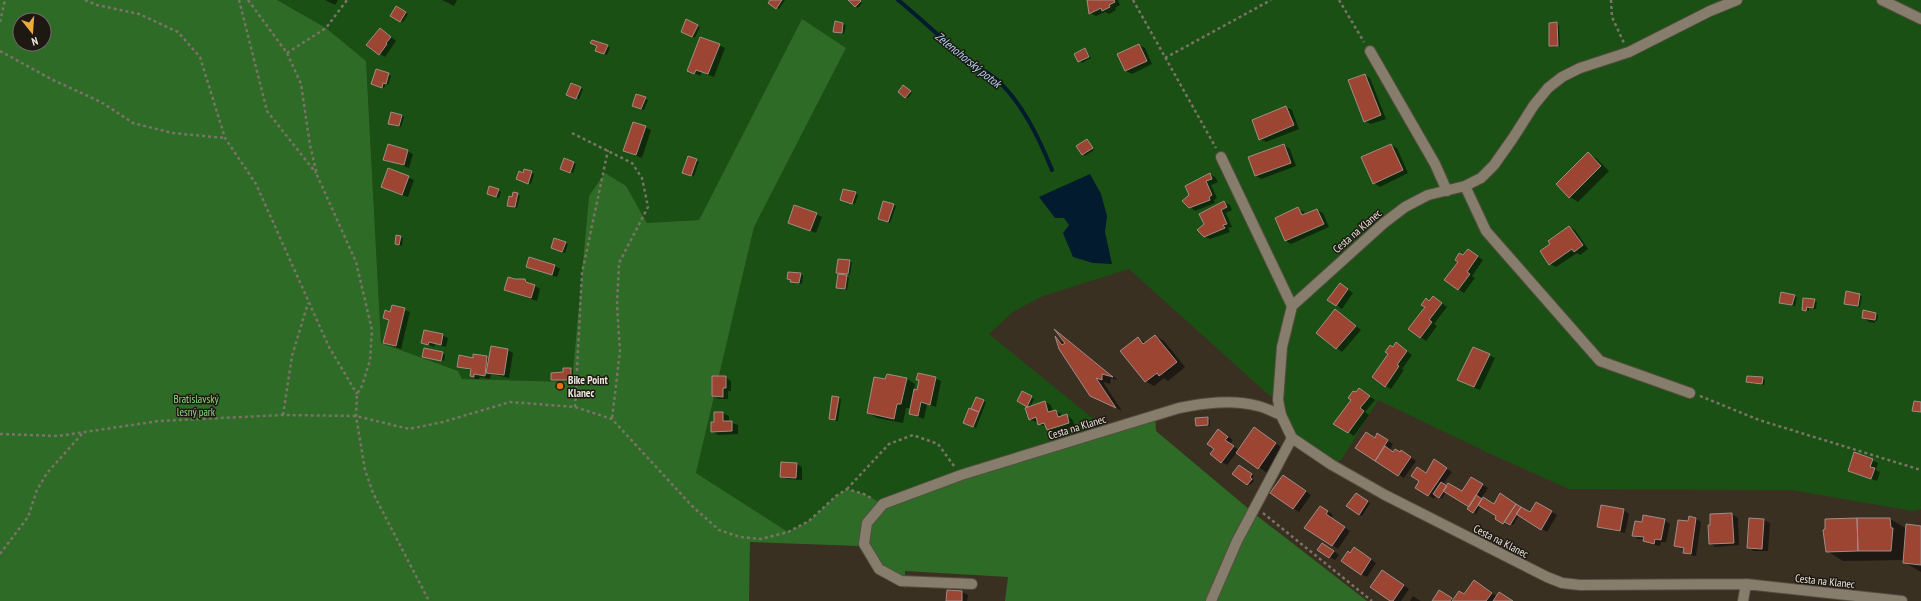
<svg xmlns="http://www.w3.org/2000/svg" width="1921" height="601" font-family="'PT Sans Narrow',sans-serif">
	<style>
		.green { fill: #1b5014 }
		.forest { fill: #2e6b26; fill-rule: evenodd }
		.water { fill: #021b2e }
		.shadow { fill: #0007 }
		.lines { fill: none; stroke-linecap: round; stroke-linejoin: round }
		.stream { stroke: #021b2e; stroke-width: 4 }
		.building { fill: #9c4532; stroke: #a28c87 }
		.minor-casing { stroke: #554e41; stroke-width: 12 }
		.path { stroke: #7b7367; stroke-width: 2.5; stroke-dasharray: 3 3; stroke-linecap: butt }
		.minor { stroke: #867d6c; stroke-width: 10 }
		.food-dot { fill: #e8710a; stroke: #1d1912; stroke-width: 1.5 }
		.labels { text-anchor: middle; stroke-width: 3; stroke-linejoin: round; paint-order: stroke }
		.street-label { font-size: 11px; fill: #ece7dd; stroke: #1d1912 }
		.poi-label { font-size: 11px; font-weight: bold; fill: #ece7dd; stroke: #1d1912; text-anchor: start }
		.park-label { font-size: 11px; fill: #89dc7e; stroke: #1d1912 }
		.water-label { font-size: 12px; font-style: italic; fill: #b1d8f8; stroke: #1d1912 }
	</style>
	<rect width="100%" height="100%" fill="#393022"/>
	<path class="green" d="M277 0H1921V509L1913 511 1791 490 1569 489 1495 456 1378 400 1342 459 1332 465 1292 438 1278 400 1270 396 1129 269 1043 296 1014 311 989 334 1107 430 883 504 836 496 809 521 788 532 696 473 754 227 846 48 802 20 699 220 647 223 626 187 589 196 572 382 462 379 458 371 381 343 366 61 326 28Z"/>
	<path class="forest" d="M0 0H277L326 28 366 61 381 343 458 371 462 379 572 382 589 196 605 173 626 186 647 223 699 220 802 19 846 48 754 227 696 473 788 532 809 521 836 496 847 489 864 494 883 504 1155 414 1156 431 1256 515 1367 601H1005L1008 577 905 571V588L875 573 859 546 750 542 749 601H0ZM20 20H44V44H20Z"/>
	<path class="water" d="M1090 174 1101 194 1107 216 1105 232 1112 264 1093 263 1073 257 1063 233 1069 225 1064 218H1055L1039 197Z"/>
	<path class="shadow" d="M325 0H338L335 5Z
		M442 0H457L454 6Z
		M771 0H785L779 9 769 3Z
		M849 0H859L862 3 858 8Z
		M1088 0H1118L1120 5 1115 8 1116 10 1109 14 1105 12 1096 16 1090 13Z
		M396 7 408 14 403 22 391 16Z
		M687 21 700 27 695 38 682 31Z
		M836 23 846 25 844 34 837 32Z
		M1556 24 1559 25 1560 46 1553 47 1550 45Z
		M385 32 396 41 385 57 380 54Z
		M592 41 610 47 607 55 599 52 598 46Z
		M719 45 725 48 714 77 702 72 700 76 689 70Z
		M1139 45 1145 48 1152 64 1132 74 1126 71 1119 54Z
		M1085 49 1091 58 1082 63 1075 54Z
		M377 70 391 76 388 85 386 84 384 88 375 85Z
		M1365 75 1370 78 1386 119 1371 124 1365 121Z
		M906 87 912 93 908 98 905 97Z
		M580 88 583 89 579 99 570 96Z
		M645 98 648 100 644 110 635 107Z
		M1286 107 1292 110 1299 129 1266 142 1260 139Z
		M401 115 404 117 401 127 392 125Z
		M645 127 651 130 642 158 624 151Z
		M1087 140 1094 150 1085 156 1077 147Z
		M1284 145 1290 149 1296 166 1261 179 1256 176Z
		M1391 145 1397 148 1408 173 1380 187 1374 183Z
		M407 151 413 154 409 168 385 159Z
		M1588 154 1597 159 1609 171 1578 202 1570 197Z
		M688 157 699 162 694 176 686 174Z
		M564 159 576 164 573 173 563 170Z
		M389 169 414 180 408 197 388 190Z
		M525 170 534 174 531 184 520 180Z
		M1210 174 1215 177 1218 182 1211 185 1217 198 1214 200 1215 203 1195 211 1190 207Z
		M498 190 501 192 499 198 488 194Z
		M855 193 858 195 855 204 841 200Z
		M517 194 520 196 517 208 509 205 513 198Z
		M1224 202 1230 205 1232 210 1226 213 1232 227 1228 228 1230 232 1210 239 1204 236 1205 224Z
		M893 205 896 206 890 223 881 220Z
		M1298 209 1304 212 1305 215 1317 210 1323 213 1329 227 1291 244 1286 241 1276 218Z
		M816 214 822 217 816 233 789 222Z
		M1569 227 1575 230 1588 249 1580 255 1577 253 1556 267 1550 264 1552 244Z
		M400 237 403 238 402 246 396 244Z
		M565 243 568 244 565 253 554 249Z
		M1473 253 1483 260 1472 276 1475 278 1464 293 1458 289 1463 256Z
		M849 261 852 262 850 275 843 274 849 278 847 290 839 289 837 287 843 276 837 272Z
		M555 266 560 269 557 277 527 267Z
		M800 274 803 276 802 284 794 283 788 279Z
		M525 280 540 289 537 301 505 290Z
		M1346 288 1353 293 1342 309 1336 305Z
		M1860 295 1862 296 1860 307 1845 303Z
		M1794 296 1797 297 1795 306 1780 302Z
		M1814 300 1817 302 1816 309 1809 308V311L1803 309Z
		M1439 301 1447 307 1434 324 1437 326 1426 341 1409 329 1430 302Z
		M393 306 410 312 401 349 384 343 390 321 384 318 391 313Z
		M1335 310 1361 330 1342 352 1317 332Z
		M1876 314 1878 315 1877 321H1875V323L1869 322 1863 317Z
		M1060 334 1118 380 1111 378 1110 384 1103 382 1122 411 1100 400 1057 339 1067 345Z
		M442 335 448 338 446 347 435 344 434 347 422 342Z
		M1155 336 1164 341 1185 367 1168 381 1164 378 1154 386 1145 381 1138 338 1146 343Z
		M1402 347 1412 355 1402 369 1404 370 1391 389 1386 386 1393 348Z
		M1474 348 1495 358 1480 390 1464 383Z
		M507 350 513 353 509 378 491 374 490 379 480 377 479 379H476L471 376 472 371 458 366 474 359 486 357 490 359Z
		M443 353 445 355 444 361 425 357Z
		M571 369 573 370V381L552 379Z
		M725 377 731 381V391H728V399H719L713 396Z
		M935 378 941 381 936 407 927 404 924 419 910 414 911 408H906L903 423 877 418 868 413 886 380 907 379 915 384 914 390 917 391 920 380 917 379Z
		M1762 378 1765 380 1764 385 1747 382Z
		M1023 393 1034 399 1030 407 1018 401Z
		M1365 393 1375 400 1365 412 1369 415 1354 436 1335 423Z
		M839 398 841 399 838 421 832 420 830 419Z
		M984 401 986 402 976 428 967 424Z
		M1045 402 1051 405 1053 412 1056 411 1061 414 1062 417 1066 415 1072 419 1075 426 1053 433 1048 429 1047 427 1039 424 1038 421 1035 422 1030 419Z
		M723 413 729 416V422L738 425V434L718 435 712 431 715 423Z
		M1207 418 1210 420V426L1197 425Z
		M1254 429 1284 449 1267 473 1237 452 1227 465 1222 462 1224 434 1233 440 1230 444 1239 450Z
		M1383 438 1393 444 1390 450 1394 453 1407 454 1416 461 1404 478 1357 448 1375 439Z
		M1872 460 1878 463 1876 470 1880 472 1877 481 1849 471Z
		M797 464 802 467V480L787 479 781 476Z
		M1440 464 1452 472 1443 484 1462 493 1471 478 1488 488 1482 497 1494 505 1530 514 1536 503 1557 515 1547 532 1519 515 1513 525 1510 524 1509 526 1503 523 1498 516 1481 505 1476 514 1469 509 1470 507 1446 492 1442 499 1436 495 1434 499 1416 487 1426 474Z
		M1242 468 1254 476 1251 479 1254 481 1250 485 1234 474Z
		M1289 480 1311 495 1299 512 1293 508Z
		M1356 494 1370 503 1362 516 1348 506Z
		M1602 506 1624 510 1629 514 1625 533 1604 529 1598 526Z
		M1326 510 1333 515 1331 518 1350 531 1338 549 1306 527Z
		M1732 514 1738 518 1739 545 1715 547 1710 543 1711 515Z
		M1695 518 1701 522 1696 556 1690 555 1684 552V550L1675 546 1689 522Z
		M1750 519 1764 520 1770 523 1768 551H1754L1748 547Z
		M1890 519 1907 529 1921 527V572L1904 562V560L1843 561 1827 551 1826 520Z
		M1664 520 1670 524 1666 542H1661L1660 546 1650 544 1645 541V539H1638L1633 535Z
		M1328 547 1339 555 1335 560 1329 557Z
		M1360 552 1376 563 1367 577 1361 574Z
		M1388 574 1409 589 1401 601H1392Z
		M1480 584 1497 597 1513 601H1433L1440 591 1454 600Z
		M948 591 962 592 968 595 967 601H947Z
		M1413 596 1419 600 1421 601H1410Z"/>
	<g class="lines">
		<path class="stream" d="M898 0C919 17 938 35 958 53 969 63 984 69 996 79 1022 102 1039 138 1052 170"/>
	</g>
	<path class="building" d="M770 0H782L776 9 768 3Z
		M848 0H860L861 1 855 7Z
		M1087 0H1114L1115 2 1109 5 1110 7 1102 11 1101 8 1089 14Z
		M396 6 406 12 400 22 390 16Z
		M686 19 698 25 692 37 681 32Z
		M835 21 843 23 842 33 833 32Z
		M1557 22 1558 46H1549V23Z
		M380 28 391 37 386 43 387 44 379 55 366 45Z
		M700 37 720 44 708 74 696 70 694 74 687 71Z
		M592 40 608 45 604 54 595 51 597 46 590 43Z
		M1139 44 1147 61 1125 71 1117 54Z
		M1085 48 1089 57 1078 62 1074 54Z
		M376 69 389 73 386 84 383 83 382 88 371 84Z
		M1365 74 1381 115 1364 122 1348 80Z
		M571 83 581 87 576 99 566 95Z
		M903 85 911 91 905 98 898 92Z
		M636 94 646 97 641 109 632 106Z
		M1286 106 1294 125 1259 140 1252 120Z
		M391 112 402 115 399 126 388 124Z
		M633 122 646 126 636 155 623 151Z
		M1087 139 1093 148 1082 155 1076 146Z
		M388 144 408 150 404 165 383 160Z
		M1284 144 1291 163 1255 176 1248 157Z
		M1391 144 1403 170 1373 184 1361 157Z
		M1588 152 1601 166 1569 198 1556 184Z
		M688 156 697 159 691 176 682 173Z
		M564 158 574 162 570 173 560 169Z
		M388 168 409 176 402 195 381 187Z
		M524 169 532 171 528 184 516 179 519 171 523 173Z
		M1210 173 1212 179 1206 181 1212 195 1209 197 1210 200 1189 208 1182 201 1189 195 1185 186Z
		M489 186 499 189 496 197 487 194Z
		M843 189 856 192 852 204 840 200Z
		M513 192 518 193 515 207 507 206 509 196 512 197Z
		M883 201 894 204 888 222 878 219Z
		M1224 201 1227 207 1221 210 1227 224 1223 225 1225 228 1204 237 1197 230 1204 224 1199 214Z
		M794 205 817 213 810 231 788 223Z
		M1298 207 1302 215 1317 209 1324 224 1285 241 1275 218Z
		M1569 226 1583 245 1574 252 1572 249 1549 265 1540 251 1550 244 1548 241Z
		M396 235 401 236 399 245 395 244Z
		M554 238 566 242 562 252 551 248Z
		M1468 249 1478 256 1467 272 1470 274 1458 290 1444 280 1458 262 1455 260 1459 253 1463 255Z
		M529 257 555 265 552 275 526 267Z
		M838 259 850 260 848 274 836 273Z
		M788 272 801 273 799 283 790 282 791 280 787 279Z
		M838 274 847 275 845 289 836 288Z
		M508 277 515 279H525L526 282 535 285 531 298 504 290Z
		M1340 283 1348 289 1336 306 1327 300Z
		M1846 291 1860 294 1858 306 1844 304Z
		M1781 292 1795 295 1792 305 1779 303Z
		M1433 296 1442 303 1429 320 1432 322 1420 338 1408 329 1425 307 1421 305 1426 298 1429 301Z
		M1803 298 1815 299 1813 308 1807 307 1806 311 1802 310Z
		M392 305 405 308 396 346 383 343 389 320 383 318 385 310 390 312Z
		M1335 309 1356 326 1336 349 1316 333Z
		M1863 310 1876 313 1875 320 1862 318Z
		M1054 329 1113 377 1102 374V380L1096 378 1116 408 1090 396 1059 349 1055 336 1062 345 1065 343Z
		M424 330 443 334 441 345 429 342 428 345 421 343Z
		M1155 335 1177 362 1159 376 1157 373 1145 382 1120 351 1138 337 1143 344Z
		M1396 342 1407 351 1397 365 1399 366 1385 387 1372 377 1388 354 1385 352 1390 345 1393 347Z
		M491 346 508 349 504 375 486 373Z
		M1473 347 1490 354 1474 387 1457 380Z
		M424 348 443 352 441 361 422 357Z
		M473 354 487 356 485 376 474 374V377L470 376 471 369 457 367 459 355 473 358Z
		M563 368H571V380H551V373L563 372Z
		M918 373 936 377 930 405 921 402 918 416 909 414 914 389 917 390 919 380H916Z
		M887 374 907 378 901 404H897L894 419 867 413 874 377 885 379Z
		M712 376H726V388H723V397L712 396Z
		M1747 376 1763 377 1762 384 1746 382Z
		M1359 388 1370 396 1360 408 1364 411 1348 433 1333 424 1351 400 1348 398 1353 391 1356 392Z
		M1022 391 1032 396 1027 407 1017 401Z
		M832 396 839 397 835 420 829 419Z
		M976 397 984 400 979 412 971 409Z
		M1045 401 1048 412 1056 410 1058 417 1067 414 1069 423 1047 430 1044 423 1038 425 1036 417 1029 420 1025 408Z
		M1914 401 1921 402V412L1912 411Z
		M969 408 979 412 973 427 963 423Z
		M714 412H723V421H732V431L711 432V422H714Z
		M1208 417V425L1196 426 1195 418Z
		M1254 427 1276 443 1258 469 1236 453Z
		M1218 429 1228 437 1225 440 1234 446 1221 463 1210 454 1214 449 1207 444Z
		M1366 432 1375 438 1377 433 1388 440 1375 461 1355 448Z
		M1385 446 1393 452 1395 449 1400 452 1401 450 1411 457 1398 476 1375 461Z
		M1854 452 1873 459 1870 467 1875 468 1871 479 1848 471Z
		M1434 459 1447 468 1428 496 1415 488 1419 481 1411 476 1417 467 1426 473Z
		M781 462 797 463 796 478 780 477Z
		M1239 465 1252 474 1250 477 1252 479 1247 485 1232 474Z
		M1283 475 1306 491 1293 509 1270 493Z
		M1471 477 1483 484 1469 507 1443 491 1448 483 1462 491Z
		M1441 482 1447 486 1439 498 1433 494Z
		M1356 493 1368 501 1359 515 1346 506Z
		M1500 493 1516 504 1503 524 1495 519 1496 516 1478 505 1483 497 1494 504Z
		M1476 495 1482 499 1473 513 1467 509Z
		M1536 502 1552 511 1541 530 1516 514 1521 507 1530 512Z
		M1516 504 1521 507 1510 525 1504 522Z
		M1601 505 1624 509 1620 531 1597 527Z
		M1320 506 1328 511 1326 514 1345 527 1332 546 1304 528Z
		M1732 513 1734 543 1709 544 1708 525H1710V514Z
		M1643 515 1665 519 1661 540 1655 539 1654 544 1643 541 1644 537 1632 536 1635 521 1642 522Z
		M1689 516 1696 518 1691 554 1683 553 1684 548 1674 546 1678 520 1688 521Z
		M1749 518 1764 519 1762 549 1747 548Z
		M1857 518H1890L1891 528H1893L1891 551H1858Z
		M1857 518 1858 551 1826 552 1823 530 1825 529V519Z
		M1906 524 1921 526V565L1903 563Z
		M1322 543 1334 551 1329 558 1317 550Z
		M1354 547 1371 559 1361 575 1341 561 1348 551 1350 553Z
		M1382 570 1404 585 1393 601H1390L1370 587Z
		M1474 580 1492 593 1486 601H1452L1459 591 1464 594Z
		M947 590 962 591V601H946Z
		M1439 590 1452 598 1450 601H1432Z
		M1499 592 1513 601H1493Z"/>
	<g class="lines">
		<defs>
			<path id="minor" d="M1737 0 1710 11 1629 52 1580 68 1562 77 1548 88 1534 105 1513 138 1494 165 1481 178 1465 186 1428 195 1405 207 1384 223 1292 306 1282 347 1278 400 1281 415 1292 438 1332 465 1385 495 1547 577 1562 583 1580 585 1746 584 1902 601
				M1882 0 1921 19
				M1370 51 1435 164 1447 191
				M1221 157 1292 306
				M1465 186 1486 231 1600 361 1690 393
				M972 584 901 581 879 569 864 544 867 523 883 504 961 475 1179 408C1204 403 1232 399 1258 406 1266 408 1274 412 1281 415
				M1211 601 1237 541 1292 438
				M1743 601 1746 584"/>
		</defs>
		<use href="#minor" class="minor-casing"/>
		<path class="path" d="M85 0 97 5 139 14 178 32 200 57 225 138 256 184 329 347 357 394
			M239 0 267 111 316 173
			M248 0 287 53 301 84 310 145 317 175 356 262 372 330 370 360 362 386 357 394 356 416 365 470 373 493 429 601
			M1133 0 1216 148
			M1339 0 1364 42
			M1611 0 1612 17 1624 43
			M0 22 5 0
			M0 51 51 79 101 102 133 123 172 133 225 138
			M287 53 326 28 347 0
			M1165 58 1271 0
			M572 133 632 163 642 178 648 207 619 263 617 305 620 351 612 419
			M1700 396 1759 420 1921 470
			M575 407 582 273 608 150
			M283 415 292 356 308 303
			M0 434 58 436 159 421 283 415 356 416 409 429 443 422 510 402 575 407 612 419 692 506 719 530 740 537 761 539 788 532 809 521 836 496 847 489 864 494 873 499
			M847 489 889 444 913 435 938 444 954 466
			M1263 513 1372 601
			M0 554 28 517 37 490 47 473 82 434"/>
		<use href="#minor" class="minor"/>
	</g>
	<circle class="food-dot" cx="560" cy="386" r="4"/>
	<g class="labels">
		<g class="street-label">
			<text transform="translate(1357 231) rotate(-41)" y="4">Cesta na Klanec</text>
			<text transform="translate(1077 427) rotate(-17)" y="4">Cesta na Klanec</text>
			<text transform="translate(1501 541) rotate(27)" y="4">Cesta na Klanec</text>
			<text transform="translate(1825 581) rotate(6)" y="4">Cesta na Klanec</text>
		</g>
		<g class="poi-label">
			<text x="568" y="384">Bike Point<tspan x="568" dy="13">Klanec</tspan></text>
		</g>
		<g class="park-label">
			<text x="196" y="403">Bratislavský<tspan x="196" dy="13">lesný park</tspan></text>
		</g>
		<g class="water-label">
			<text transform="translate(968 60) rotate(39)" y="4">Zelenohorský potok</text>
		</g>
	</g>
	<g transform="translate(32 32) rotate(163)"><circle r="19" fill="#1d1912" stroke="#706b63"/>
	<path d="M0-3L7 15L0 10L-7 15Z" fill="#ebaa39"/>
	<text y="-6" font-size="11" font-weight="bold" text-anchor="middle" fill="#ece7dd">N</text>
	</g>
</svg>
